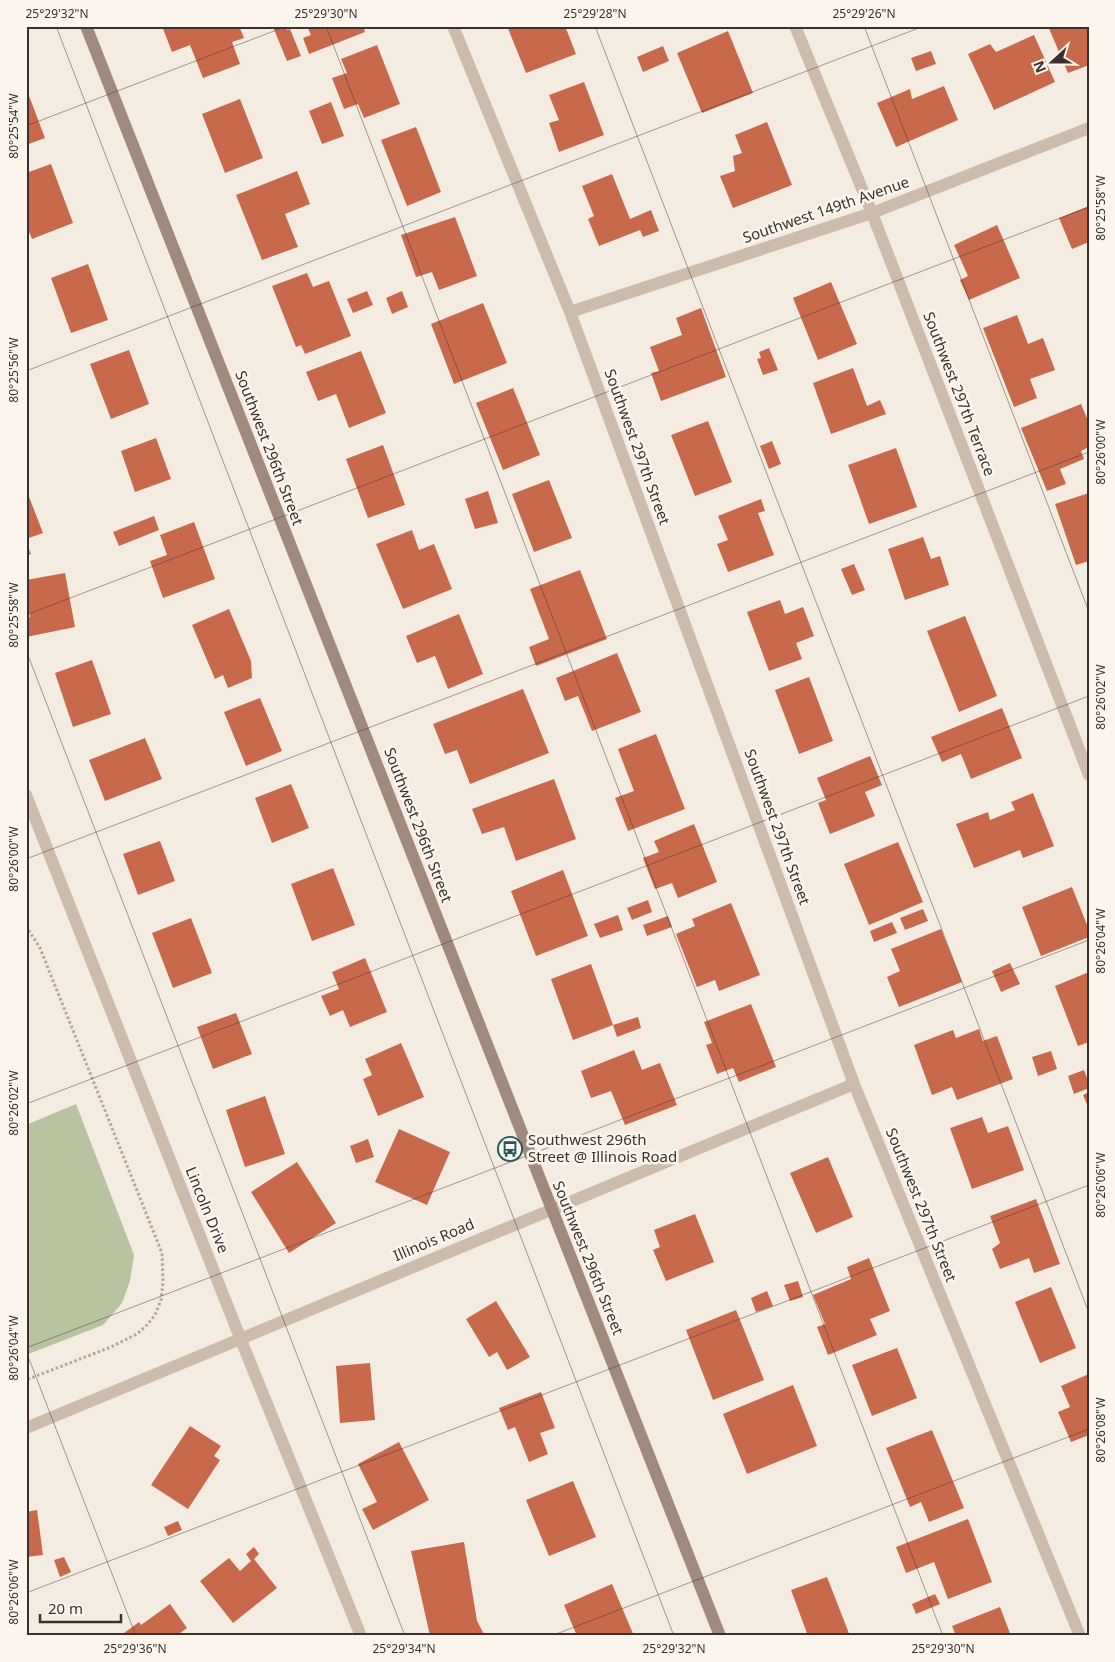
<svg xmlns="http://www.w3.org/2000/svg" width="1115" height="1662" font-family="'Noto Sans',sans-serif">
	<style>
		.green { fill: #b8c4a0 }
		.building { fill: #c8694b }
		.lines { fill: none; stroke-linecap: round; stroke-linejoin: round }
		.path { stroke: #b9a596; stroke-width: 3; stroke-dasharray: 2.5 2.5; stroke-linecap: butt }
		.street { stroke: #cdbbac; stroke-width: 12 }
		.secondary { stroke: #a18a7d; stroke-width: 12 }
		.ticks { fill: none; stroke: #3b302b; stroke-width: 1; stroke-opacity: 0.45 }
		.labels { text-anchor: middle; stroke-width: 5; stroke-linejoin: round; paint-order: stroke }
		.street-label { font-size: 15px; fill: #3b302b; stroke: #fbf5ee }
		.poi-label { font-size: 15px; fill: #3b302b; stroke: #fbf5ee; text-anchor: start }
		.neatline { fill: none; stroke: #3b302b; stroke-width: 2 }
		.ticks-label { font-size: 12px; text-anchor: middle; fill: #3b302b }
	</style>
	<rect width="100%" height="100%" fill="#f4ebe1"/>
	<path class="green" d="M76 1104 134 1255 130 1281 122 1303 103 1325 26 1355V1125Z"/>
	<path class="building" d="M162 26H239L244 38 232 42 240 64 203 78 190 45 172 52Z
		M275 26H286L287 30 290 29 301 56 287 61 273 27Z
		M307 26H363L365 32 309 54 303 38 311 35Z
		M507 26H565L576 54 526 73Z
		M1048 26H1089V65L1068 73Z
		M728 31 753 93 702 113 677 53Z
		M1034 35 1055 82 994 110 968 54 990 44 996 52Z
		M377 45 400 104 364 118 358 104 344 109 332 78 347 73 341 59Z
		M663 46 669 61 643 72 637 57Z
		M931 51 936 64 916 71 911 58Z
		M584 82 604 135 559 152 549 123 559 120 549 95Z
		M944 86 958 120 896 147 877 103 910 89 912 99Z
		M26 88 45 138 26 145Z
		M240 99 263 158 225 173 202 114Z
		M331 102 344 136 322 144 309 111Z
		M767 122 792 185 733 208 720 176 735 171 733 156 742 153 735 135Z
		M416 127 441 192 407 206 381 140Z
		M51 164 73 223 32 239 26 224V173Z
		M297 171 310 204 285 214 298 247 262 260 236 195Z
		M612 174 630 219 651 210 659 231 643 237 640 230 599 246 588 219 594 216 582 186Z
		M1089 206V242L1072 249 1059 218Z
		M455 217 477 276 439 290 432 272 416 277 401 235Z
		M997 225 1020 278 969 300 960 280 968 276 954 245Z
		M88 264 108 320 71 333 51 278Z
		M307 273 313 287 329 281 351 336 305 354 301 345 296 347 272 286Z
		M831 282 857 344 818 360 793 298Z
		M367 291 373 305 353 313 347 299Z
		M402 291 408 307 392 314 386 298Z
		M483 303 507 363 454 384 431 324Z
		M701 308 726 377 661 401 651 373 659 371 650 347 682 335 676 318Z
		M1017 315 1028 344 1043 338 1055 370 1030 379 1037 398 1014 407 983 328Z
		M769 348 778 370 763 375 757 359 761 358 759 352Z
		M129 350 149 404 111 419 90 364Z
		M361 351 386 413 349 428 336 394 318 401 306 372Z
		M853 368 867 406 880 400 886 414 831 434 813 383Z
		M513 388 540 455 503 470 476 403Z
		M1081 404 1089 423V447L1081 451 1084 459 1060 469 1066 484 1047 491 1021 428Z
		M708 421 732 482 695 496 671 435Z
		M156 438 171 479 135 492 121 451Z
		M772 441 781 464 769 469 760 446Z
		M383 445 405 505 368 518 346 459Z
		M896 448 917 507 869 524 848 465Z
		M549 480 572 538 534 552 512 494Z
		M26 489 43 533 26 539Z
		M488 491 498 523 475 529 465 499Z
		M1089 493V561L1076 565 1055 504Z
		M761 499 765 511 758 513 774 555 728 572 717 544 728 540 718 516Z
		M154 516 159 530 119 546 113 532Z
		M194 522 215 579 163 598 150 561 167 555 160 535Z
		M412 530 419 550 434 544 452 589 403 609 376 544Z
		M923 537 931 559 940 556 949 585 905 600 888 549Z
		M26 542 31 554 26 556Z
		M854 564 865 590 852 595 841 569Z
		M580 570 607 639 536 666 529 647 549 639 530 589Z
		M65 573 75 627 26 637V618L30 617 26 597V580Z
		M780 600 785 614 803 607 814 636 796 643 802 659 769 671 747 612Z
		M229 609 251 661 252 678 228 688 223 675 215 679 192 625Z
		M459 614 483 674 448 689 435 656 417 663 406 636Z
		M965 616 997 696 959 712 927 631Z
		M617 653 641 712 592 731 578 696 565 701 556 678Z
		M92 660 111 714 73 727 55 673Z
		M809 677 833 741 799 754 775 690Z
		M523 689 549 753 470 784 457 750 445 754 433 724Z
		M260 698 282 751 246 766 224 712Z
		M1002 708 1022 758 971 779 961 754 942 762 931 737Z
		M656 734 685 809 628 831 615 798 634 791 618 749Z
		M145 738 162 779 105 801 89 760Z
		M870 756 882 785 865 792 875 816 830 834 818 803 826 800 817 778Z
		M554 779 576 839 516 861 504 827 482 834 472 809Z
		M291 784 309 828 272 843 255 798Z
		M1033 793 1054 846 1023 858 1020 850 974 868 956 824 988 812 990 820 1015 810 1011 802Z
		M694 824 717 882 678 898 672 883 655 889 643 858 659 852 654 841Z
		M160 841 175 881 138 895 123 854Z
		M898 842 923 902 869 925 844 864Z
		M333 868 355 925 312 941 291 884Z
		M563 870 588 936 536 956 511 891Z
		M1072 887 1089 930V937L1041 956 1022 907Z
		M648 900 652 912 632 920 627 908Z
		M731 903 760 975 719 991 715 980 697 987 676 934 695 926 692 919Z
		M923 909 928 921 905 930 900 918Z
		M618 915 623 930 600 938 594 924Z
		M668 916 672 927 647 936 643 925Z
		M191 918 212 973 173 988 152 933Z
		M892 922 897 933 874 942 870 931Z
		M941 929 962 982 899 1007 887 977 900 971 891 949Z
		M365 958 387 1012 350 1027 343 1010 330 1016 321 996 339 989 332 972Z
		M1010 963 1020 984 1001 992 992 971Z
		M591 964 613 1025 638 1017 641 1028 617 1037 613 1025 573 1040 551 979Z
		M1089 972V1042L1078 1046 1055 986Z
		M751 1004 776 1067 739 1082 733 1068 717 1074 706 1045 712 1043 704 1022Z
		M236 1013 252 1054 213 1069 197 1027Z
		M979 1029 983 1041 997 1036 1013 1079 957 1100 952 1087 932 1095 914 1045 953 1030 956 1038Z
		M401 1043 424 1097 378 1116 363 1079 372 1075 365 1059Z
		M634 1050 642 1070 660 1063 677 1105 625 1125 611 1091 591 1098 581 1071Z
		M1051 1051 1057 1069 1038 1076 1032 1057Z
		M1084 1070 1089 1083V1088L1074 1094 1068 1076Z
		M1089 1092V1109L1083 1095Z
		M265 1096 285 1154 245 1167 226 1110Z
		M982 1117 988 1133 1008 1126 1024 1170 972 1189 950 1128Z
		M399 1129 450 1152 427 1205 375 1182Z
		M368 1139 374 1157 356 1163 350 1146Z
		M828 1157 853 1217 816 1233 790 1173Z
		M297 1162 336 1223 289 1253 251 1192Z
		M1036 1199 1060 1264 1034 1273 1029 1258 1000 1269 992 1249 1000 1243 990 1216Z
		M695 1214 714 1262 666 1281 653 1250 660 1247 654 1230Z
		M869 1258 890 1311 870 1319 877 1335 828 1355 817 1327 825 1324 813 1295 851 1279 847 1267Z
		M798 1281 803 1297 790 1301 784 1285Z
		M1051 1287 1076 1348 1040 1363 1015 1302Z
		M767 1291 773 1306 756 1312 751 1298Z
		M496 1301 530 1357 507 1370 497 1352 489 1357 466 1319Z
		M736 1310 764 1380 713 1400 686 1330Z
		M897 1348 917 1398 872 1416 852 1365Z
		M370 1363 375 1420 340 1423 336 1366Z
		M1089 1374V1435L1071 1442 1058 1412 1070 1407 1061 1386Z
		M793 1385 817 1446 747 1474 723 1414Z
		M541 1392 555 1428 540 1433 548 1454 529 1462 515 1427 508 1430 499 1408Z
		M190 1426 221 1446 214 1456 220 1460 188 1509 151 1485Z
		M932 1430 964 1508 929 1522 921 1502 910 1507 886 1448Z
		M399 1442 429 1500 373 1530 362 1509 377 1502 358 1464Z
		M573 1481 596 1537 549 1556 526 1500Z
		M37 1510 43 1555 26 1557V1512Z
		M968 1519 992 1582 948 1599 934 1562 906 1573 896 1547Z
		M178 1521 182 1530 168 1536 164 1527Z
		M464 1542 477 1621 485 1636H430L411 1551Z
		M254 1547 259 1554 254 1559 277 1588 233 1623 200 1581 229 1558 240 1571 251 1561 246 1554Z
		M64 1557 71 1572 60 1577 54 1560Z
		M827 1577 850 1636H808L791 1590Z
		M612 1584 634 1636H577L564 1605Z
		M935 1594 940 1604 916 1614 912 1604Z
		M170 1604 187 1628 176 1636H126L124 1633 139 1622 141 1625Z
		M1000 1607 1011 1636H956L952 1626Z"/>
	<g class="lines">
		<path class="path" d="M26 926 40 948 162 1253 163 1282 161 1300 155 1315 147 1325 137 1334 111 1347 26 1380"/>
		<path class="street" d="M453 26 570 312 854 1084 1080 1636
			M795 26 872 213 1089 775
			M570 312 872 213 1089 128
			M26 795 241 1340 361 1636
			M26 1428C303 1314 578 1198 854 1084"/>
		<path class="secondary" d="M86 26 720 1636"/>
	</g>
	<path class="ticks" d="M56 26 674 1636M326 26 943 1636M595 26 1089 1313M864 26 1089 612M26 126 287 26M26 371 924 26M26 615 1089 207M26 650 405 1636M26 859 1089 452M26 1104 1089 696M26 1348 1089 940M26 1351 136 1636M26 1593 1089 1185M551 1636 1089 1429"/>
	<defs>
		<symbol id="bus-ring" viewBox="-11 -11 22 22"><circle r="9.5" fill="#fbf5ee" stroke="#1f5a5e" stroke-width="1.5"/><path d="M-5-6H5V4H4V6H2V4H-2V6H-4V4H-5ZM-3.5-4V0h7V-4ZM-3.5 1.2v1.5H-2V1.2ZM2 1.2v1.5H3.5V1.2Z" fill="#1f5a5e"/></symbol>
	</defs>
	<g fill-rule="evenodd">
		<use href="#bus-ring" x="496" y="1135" width="28" height="28"/>
	</g>
	<g class="labels">
		<g class="street-label">
			<text transform="translate(826 210) rotate(-19)" y="5">Southwest 149th Avenue</text>
			<text transform="translate(959 394) rotate(69)" y="5">Southwest 297th Terrace</text>
			<text transform="translate(637 447) rotate(70)" y="5">Southwest 297th Street</text>
			<text transform="translate(269 448) rotate(69)" y="5">Southwest 296th Street</text>
			<text transform="translate(418 825) rotate(69)" y="5">Southwest 296th Street</text>
			<text transform="translate(777 827) rotate(70)" y="5">Southwest 297th Street</text>
			<text transform="translate(921 1205) rotate(68)" y="5">Southwest 297th Street</text>
			<text transform="translate(207 1210) rotate(68)" y="5">Lincoln Drive</text>
			<text transform="translate(434 1240) rotate(-23)" y="5">Illinois Road</text>
			<text transform="translate(588 1258) rotate(68)" y="5">Southwest 296th Street</text>
		</g>
		<g class="poi-label">
			<text x="528" y="1145">Southwest 296th<tspan x="528" dy="17">Street @ Illinois Road</tspan></text>
		</g>
	</g>
	<rect width="1115" height="1662" fill="none" stroke="#fbf5ee" stroke-width="55"/>
	<g transform="translate(1052 62) rotate(249)" stroke="#fbf5ee" stroke-width="4" paint-order="stroke">
	<path d="M0-4L9 19L0 12L-9 19Z" fill="#3b302b"/>
	<text y="-8" font-size="14" font-weight="bold" text-anchor="middle" fill="#3b302b">N</text>
	</g>
	<path d="M40 1614v8h81v-8" fill="none" stroke="#3b302b" stroke-width="2.5"/>
	<text x="48" y="1614" font-size="15" fill="#3b302b" stroke="#fbf5ee" stroke-width="4" paint-order="stroke">20 m</text>
	<rect x="28" y="28" width="1060" height="1606" class="neatline"/>
	<g class="ticks-label">
		<text x="57" y="18">25°29'32"N</text>
		<text x="326" y="18">25°29'30"N</text>
		<text x="595" y="18">25°29'28"N</text>
		<text x="864" y="18">25°29'26"N</text>
		<text transform="translate(14 126) rotate(-90)" y="4">80°25'54"W</text>
		<text transform="translate(1101 208) rotate(-90)" y="4">80°25'58"W</text>
		<text transform="translate(14 370) rotate(-90)" y="4">80°25'56"W</text>
		<text transform="translate(1101 452) rotate(-90)" y="4">80°26'00"W</text>
		<text transform="translate(14 615) rotate(-90)" y="4">80°25'58"W</text>
		<text transform="translate(1101 697) rotate(-90)" y="4">80°26'02"W</text>
		<text transform="translate(14 859) rotate(-90)" y="4">80°26'00"W</text>
		<text transform="translate(1101 941) rotate(-90)" y="4">80°26'04"W</text>
		<text transform="translate(14 1103) rotate(-90)" y="4">80°26'02"W</text>
		<text transform="translate(1101 1185) rotate(-90)" y="4">80°26'06"W</text>
		<text transform="translate(14 1348) rotate(-90)" y="4">80°26'04"W</text>
		<text transform="translate(1101 1430) rotate(-90)" y="4">80°26'08"W</text>
		<text transform="translate(14 1592) rotate(-90)" y="4">80°26'06"W</text>
		<text x="135" y="1653">25°29'36"N</text>
		<text x="404" y="1653">25°29'34"N</text>
		<text x="674" y="1653">25°29'32"N</text>
		<text x="943" y="1653">25°29'30"N</text>
	</g>
</svg>
